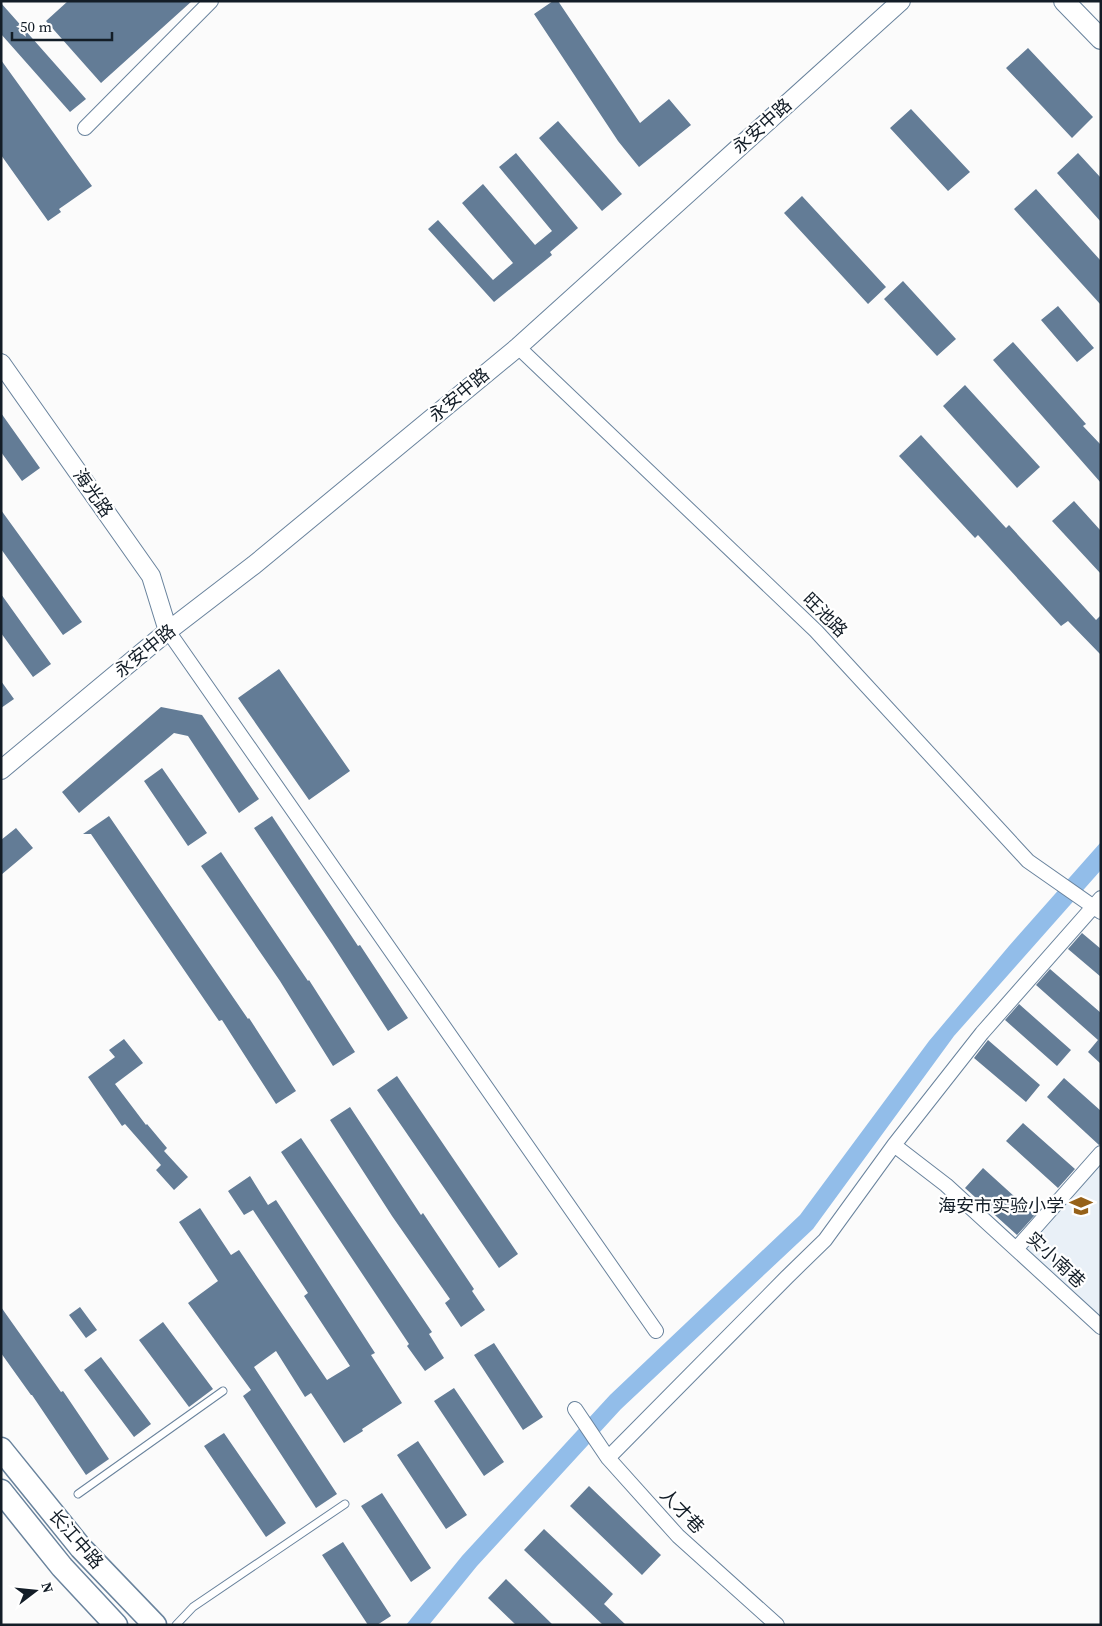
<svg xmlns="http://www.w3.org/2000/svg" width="1102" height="1626" font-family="'Source Serif 4','Noto Sans SC',serif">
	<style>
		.built { fill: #e9f0f7 }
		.water { fill: #92bde9 }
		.building { fill: #637c96 }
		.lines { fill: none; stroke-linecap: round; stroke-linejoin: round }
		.service-casing { stroke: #69839d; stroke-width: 9 }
		.minor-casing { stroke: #69839d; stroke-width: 16 }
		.tertiary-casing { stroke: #69839d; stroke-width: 20 }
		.secondary-casing { stroke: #69839d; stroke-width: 22 }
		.primary-casing { stroke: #69839d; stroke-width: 25 }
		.service { stroke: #fff; stroke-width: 7 }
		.minor { stroke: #fff; stroke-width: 14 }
		.tertiary { stroke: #fff; stroke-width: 18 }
		.secondary { stroke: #fff; stroke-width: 20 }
		.primary { stroke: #fff; stroke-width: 22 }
		.labels { text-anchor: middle; stroke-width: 4.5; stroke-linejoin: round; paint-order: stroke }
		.street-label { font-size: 18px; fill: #131d27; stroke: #fff }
		.poi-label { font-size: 18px; fill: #131d27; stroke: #fff; text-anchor: end }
	</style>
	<rect width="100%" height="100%" fill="#fbfbfb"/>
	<path class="built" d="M1101 1164V1320L1023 1249Z"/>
	<path class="water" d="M1101 842V870L954 1036 813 1229 621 1409 477 1566 429 1625H406L462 1556 610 1395 800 1215 929 1041 1009 946Z"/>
	<path class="building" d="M68 1H192L101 83 46 21Z
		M553 1H558L640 123 669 99 691 125 639 167 618 141 534 14Z
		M1 3 86 99 70 112 1 34Z
		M1028 48 1093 117 1072 138 1006 68Z
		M1 60 92 186 59 209 61 212 48 221 1 155Z
		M911 109 970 172 948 191 890 128Z
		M558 121 622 194 602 211 539 138Z
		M516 153 578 228 550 252 552 255 494 302 428 229 438 220 493 280 513 263 462 203 483 184 535 245 552 231 499 167Z
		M1078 153 1101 178V222L1057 173Z
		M1036 189 1101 261V305L1014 209Z
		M802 196 886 287 868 304 784 213Z
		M903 281 956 339 937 356 884 299Z
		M1058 306 1094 348 1077 362 1041 320Z
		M1013 342 1086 424 1083 426 1101 445V483L993 360Z
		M965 385 1040 467 1017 488 943 406Z
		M1 413 40 468 22 481 1 452Z
		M921 435 1006 528 1009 525 1096 620 1101 615V655L1068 621 1061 626 978 535 975 538 899 456Z
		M1074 501 1101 531V574L1052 521Z
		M1 510 82 622 63 635 1 549Z
		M1 594 51 664 33 677 1 633Z
		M279 669 350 771 309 800 238 698Z
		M1 681 14 699 1 708Z
		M161 707 202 715 259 799 239 813 188 736 174 733 79 813 62 792Z
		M162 768 207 833 188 846 144 781Z
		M109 816 248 1019 249 1018 296 1091 276 1104 222 1020 219 1021 91 834H83Z
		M272 816 358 946 360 945 408 1018 388 1031 332 944 254 828Z
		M16 828 33 848 1 875V840Z
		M221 852 308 981 309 980 355 1052 333 1066 280 981 201 866Z
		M1082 933 1101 949V977L1068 949Z
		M1050 969 1101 1013V1064L1088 1052 1098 1040 1036 985Z
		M1019 1004 1071 1050 1057 1066 1005 1020Z
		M124 1039 143 1063 115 1084 146 1125 147 1124 167 1148 164 1151 188 1177 174 1190 156 1170 161 1165 125 1124 122 1126 88 1077 115 1057 109 1050Z
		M988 1040 1040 1085 1026 1102 974 1058Z
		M397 1076 518 1254 499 1268 377 1090Z
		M1064 1078 1101 1111V1144L1099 1145 1047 1097Z
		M350 1107 421 1215 423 1213 474 1289 472 1291 485 1310 461 1327 445 1303 450 1299 392 1216 330 1120Z
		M1023 1123 1075 1169 1058 1188 1006 1141Z
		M301 1138 432 1332 429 1334 444 1358 425 1371 407 1346 409 1344 281 1152Z
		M983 1168 1035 1215 1017 1235 965 1188Z
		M250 1176 268 1205 276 1200 375 1353 371 1355 402 1403 362 1429 363 1431 344 1443 311 1393 305 1397 276 1351 254 1367 337 1494 316 1508 243 1396 251 1390 188 1303 218 1281 179 1222 200 1208 231 1255 239 1250 327 1380 350 1366 304 1296 308 1293 253 1210 244 1215 228 1191Z
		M1 1307 61 1392 63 1391 109 1459 86 1475 32 1395H31L1 1353Z
		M80 1307 97 1330 86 1338 69 1315Z
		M163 1322 213 1389 189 1407 139 1340Z
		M494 1343 543 1417 523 1430 474 1355Z
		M101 1357 151 1424 134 1437 84 1370Z
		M454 1388 504 1462 484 1476 434 1401Z
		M224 1433 286 1523 266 1537 204 1446Z
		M418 1441 467 1515 446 1529 397 1455Z
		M589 1486 661 1555 642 1575 570 1506Z
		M382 1493 431 1568 411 1582 361 1506Z
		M544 1529 613 1594 604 1604 626 1625H603L524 1550Z
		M343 1542 391 1616 377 1625H368L322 1555Z
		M506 1579 553 1625H516L488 1598Z"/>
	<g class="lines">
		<defs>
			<path id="service" d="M78 1494 223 1391
				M176 1625 193 1607 345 1504"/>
			<path id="minor" d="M85 128 211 1
				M518 347 816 631 1028 861 1101 912
				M168 631 656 1331
				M894 1145 946 1185 1101 1327
				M1016 1249 1101 1153
				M575 1409 608 1458 678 1536 777 1625
				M608 1458 787 1277 825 1240 894 1145 982 1033 1101 898"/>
			<path id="tertiary" d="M1 363 151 576 168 631
				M1 770 168 631 254 565 518 347 901 1"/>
			<path id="secondary" d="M1064 1 1101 39"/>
			<path id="primary" d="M1 1449 81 1548 155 1625
				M1 1491 62 1567 116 1625"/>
		</defs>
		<use href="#service" class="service-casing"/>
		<use href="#minor" class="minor-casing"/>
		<use href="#tertiary" class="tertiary-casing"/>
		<use href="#secondary" class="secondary-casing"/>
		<use href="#primary" class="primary-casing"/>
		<use href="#service" class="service"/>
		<use href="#minor" class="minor"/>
		<use href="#tertiary" class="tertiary"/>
		<use href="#secondary" class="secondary"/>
		<use href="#primary" class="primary"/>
	</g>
	<defs>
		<symbol id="school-bare" viewBox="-9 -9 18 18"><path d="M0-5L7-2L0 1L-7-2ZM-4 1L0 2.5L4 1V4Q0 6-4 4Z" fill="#966118" stroke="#fff" stroke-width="2.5" paint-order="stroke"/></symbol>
	</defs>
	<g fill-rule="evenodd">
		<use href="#school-bare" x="1065" y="1190" width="32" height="32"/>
	</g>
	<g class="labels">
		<g class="street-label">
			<text transform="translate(762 126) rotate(-42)" y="6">永安中路</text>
			<text transform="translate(459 395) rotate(-40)" y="6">永安中路</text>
			<text transform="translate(93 493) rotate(55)" y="6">海光路</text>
			<text transform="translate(825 615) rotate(45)" y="6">旺池路</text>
			<text transform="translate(145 651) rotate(-39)" y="6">永安中路</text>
			<text transform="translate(1056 1260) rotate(43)" y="6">实小南巷</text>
			<text transform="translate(682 1511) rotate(46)" y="6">人才巷</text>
			<text transform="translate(76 1539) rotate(49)" y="6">长江中路</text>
		</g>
		<g class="poi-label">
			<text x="1064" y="1212">海安市实验小学</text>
		</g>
	</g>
	<rect width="1102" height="1626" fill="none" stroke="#131d27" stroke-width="5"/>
	<g transform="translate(35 1591) rotate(74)" stroke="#ffffff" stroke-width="4" paint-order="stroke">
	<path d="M0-4L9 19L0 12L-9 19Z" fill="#131d27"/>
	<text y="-8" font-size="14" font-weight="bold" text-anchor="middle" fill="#131d27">N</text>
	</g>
	<path d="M12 32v8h100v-8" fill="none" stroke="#131d27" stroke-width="2.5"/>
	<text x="20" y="32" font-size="15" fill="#131d27" stroke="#ffffff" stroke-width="4" paint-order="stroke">50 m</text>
</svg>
